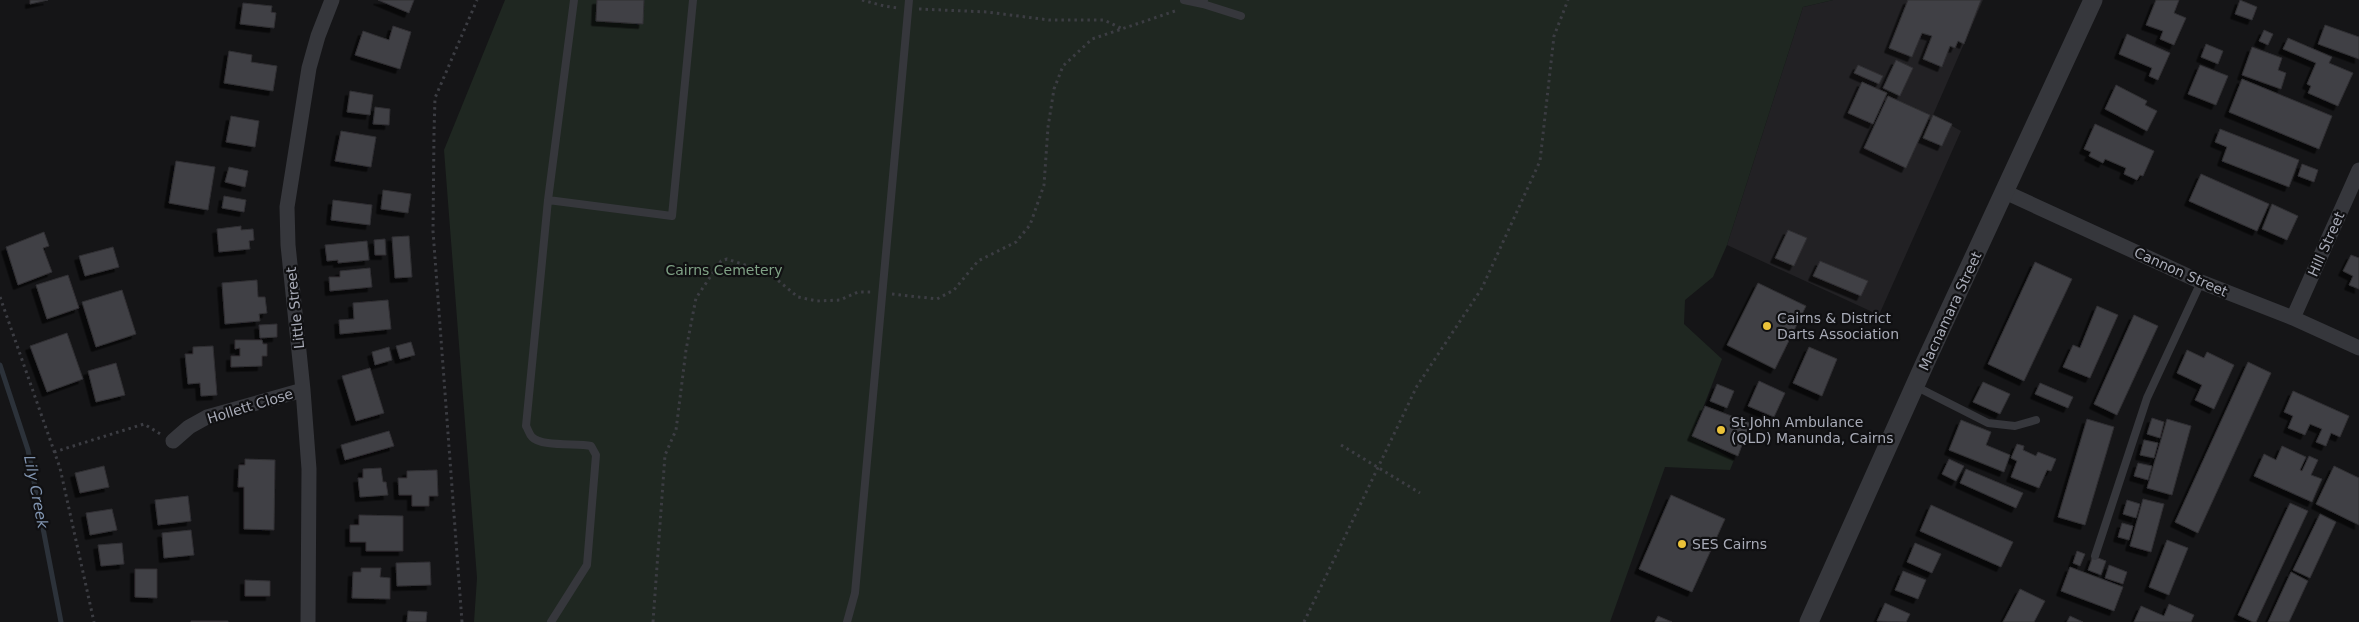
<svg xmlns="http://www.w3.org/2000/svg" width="2359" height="622" font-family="'DejaVu Sans',sans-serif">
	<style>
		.built { fill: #222124 }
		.green { fill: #1f2721 }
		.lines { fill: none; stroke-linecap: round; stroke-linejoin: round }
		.stream { stroke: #2c323a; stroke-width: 5 }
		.building { fill: #404044; stroke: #302f33; filter: url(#shadow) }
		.path { stroke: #3c3d43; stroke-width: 3; stroke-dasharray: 2.5 4; stroke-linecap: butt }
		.service { stroke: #36373c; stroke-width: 8 }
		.minor { stroke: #36373c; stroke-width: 15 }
		.tertiary { stroke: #36373c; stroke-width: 19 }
		.poi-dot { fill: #ebc239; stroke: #101012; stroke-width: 2 }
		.labels { text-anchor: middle; stroke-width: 4.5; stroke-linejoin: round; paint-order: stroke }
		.street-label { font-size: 14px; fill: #a8abb7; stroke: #101012 }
		.park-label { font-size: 14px; fill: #7fa185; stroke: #101012 }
		.poi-label { font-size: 14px; fill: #a8abb7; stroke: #101012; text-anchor: start }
		.water-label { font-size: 15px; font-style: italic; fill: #8094b0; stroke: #101012 }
	</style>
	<defs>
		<filter id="shadow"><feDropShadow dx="-4.5" dy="4.5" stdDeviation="0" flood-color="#0009"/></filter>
	</defs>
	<rect width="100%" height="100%" fill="#151517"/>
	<path class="built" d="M1833 0H1983L1933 115 1961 131 1879 315 1727 245 1803 7Z"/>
	<path class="green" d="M505 0H1833L1803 7 1727 245 1713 277 1685 300 1684 324 1722 359 1692 436 1734 460 1730 470 1665 467 1610 622H474L477 578 444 150Z"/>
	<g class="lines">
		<path class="stream" d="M0 365 28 450 61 622"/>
	</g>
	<path class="building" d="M30 0H48L30 4Z
		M378 0H414L409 13Z
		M597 0H644L643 24 596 21Z
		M1908 0H1981L1964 44 1958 41 1955 48 1950 46 1942 67 1923 59 1932 36 1922 33 1912 57 1889 48Z
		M2156 0H2179L2174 13 2186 18 2174 45 2160 39 2163 31 2146 25Z
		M2240 0 2257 7 2252 20 2235 14Z
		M243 3 272 6 271 12 276 13 274 28 240 24Z
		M2325 25 2359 37V59L2318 44Z
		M393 26 411 32 400 69 355 55 363 31 389 40Z
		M2264 30 2273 34 2268 45 2259 41Z
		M2127 34 2170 53 2158 80 2149 76 2152 68 2119 54Z
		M2288 38 2332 57 2329 63 2353 73 2338 106 2308 93 2311 86 2307 84 2316 63 2283 49Z
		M2206 44 2223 51 2218 64 2201 57Z
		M2252 47 2282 58 2278 70 2286 73 2281 89 2242 75Z
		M229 51 252 55 251 62 277 66 273 91 224 83Z
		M1896 60 1913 68 1900 96 1883 88Z
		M1858 65 1883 76 1879 84 1854 73Z
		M2200 65 2228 76 2216 105 2188 94Z
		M2242 79 2332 116 2319 149 2229 112Z
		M1862 82 1887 93 1873 124 1848 113Z
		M2116 85 2147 101 2145 105 2157 111 2147 131 2105 109Z
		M350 91 373 95 370 115 347 112Z
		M1888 96 1930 115 1906 168 1864 148Z
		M375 107 390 109 389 125 373 124Z
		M1933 115 1952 124 1942 146 1923 138Z
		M231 116 259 121 255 147 226 142Z
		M2095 124 2154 151 2143 176 2140 175 2137 180 2124 174 2126 168 2105 159 2103 163 2089 156 2091 152 2084 149Z
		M2220 129 2299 160 2289 187 2222 161 2227 147 2215 142Z
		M341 131 376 137 371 167 335 161Z
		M176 161 215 167 208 210 169 203Z
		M2302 164 2318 170 2314 182 2298 176Z
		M229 167 248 171 245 187 225 182Z
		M2201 174 2269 204 2257 231 2189 201Z
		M383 190 411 194 408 213 381 209Z
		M224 196 246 200 244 212 222 208Z
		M333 200 372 205 370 225 331 220Z
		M2272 204 2298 216 2287 240 2262 229Z
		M241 226V230L253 229 254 240 249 241 250 249 219 252 217 229Z
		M1788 230 1807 238 1794 266 1775 258Z
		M44 232 49 246 43 248 52 272 18 285 6 247Z
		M409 236 412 277 395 278 392 237Z
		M385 239 386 255H375L374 240Z
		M367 241 369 260 338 263V260L327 261 325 245Z
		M113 247 119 267 85 276 79 256Z
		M2351 255 2359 258V289L2349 285 2353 276 2343 271Z
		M1820 261 1868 281 1861 296 1813 276Z
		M2035 262 2072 279 2024 381 1988 364Z
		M370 268 372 287 330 291 329 277H340V271Z
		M68 275 79 308 47 319 36 285Z
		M257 280 258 297H265L267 313 259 314 260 321 225 324 222 283Z
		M1758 283 1806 306 1775 369 1727 345Z
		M122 290 136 334 96 347 82 302Z
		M388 300 391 329 340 334 339 320 354 319 353 303Z
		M2097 306 2118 315 2090 378 2063 367 2073 345 2080 348Z
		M2134 315 2158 326 2117 415 2094 404Z
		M277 324V337L260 338 259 325Z
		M67 333 83 379 47 392 30 346Z
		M235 340H262L263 344H267V356H262V366L231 367V356H240V348L235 349Z
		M411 342 415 355 400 359 396 346Z
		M213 346 217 395 201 396 200 383 188 384 185 354H193V347Z
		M389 347 392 360 375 365 372 352Z
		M1809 347 1837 359 1822 396 1793 383Z
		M2187 350 2204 358 2207 352 2234 365 2214 409 2195 400 2202 385 2177 373Z
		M2248 362 2271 373 2198 533 2175 522Z
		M116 363 125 395 96 402 88 371Z
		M370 368 384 413 356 421 342 376Z
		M1759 381 1785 393 1774 417 1748 406Z
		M1983 382 2010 394 2000 414 1973 402Z
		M2040 383 2073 397 2068 408 2035 394Z
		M1717 384 1734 391 1727 408 1710 401Z
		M2293 391 2349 416 2340 437 2331 433 2326 446 2316 442 2322 429 2310 424 2305 435 2288 428 2293 416 2284 412Z
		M1705 406 1750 423 1738 456 1692 436Z
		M2152 418 2164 422 2160 438 2147 434Z
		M2087 419 2114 427 2085 525 2058 517Z
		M2167 419 2191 426 2172 495 2147 488Z
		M1961 420 1991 432 1986 445 2010 455 2004 472 1949 450Z
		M389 431 394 446 345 460 341 445Z
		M2144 440 2158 443 2154 458 2140 455Z
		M2017 444 2024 446 2023 450 2036 456 2038 452 2056 459 2051 471 2047 470 2039 488 2011 477 2017 461 2011 458Z
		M2282 446 2306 457 2300 470 2302 471 2309 456 2318 460 2311 475 2322 479 2312 502 2254 476 2264 454 2276 460Z
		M245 459 275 460 274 530 244 529V487H238L239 465H245Z
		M1949 459 1964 466 1956 481 1942 474Z
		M2138 463 2152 466 2148 480 2134 476Z
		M104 466 109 487 80 493 75 473Z
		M2334 466 2359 478V525L2316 504Z
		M381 468 383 482H386L388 495 360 497 358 478H363V469Z
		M1966 469 2023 493 2016 508 1960 483Z
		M437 470 438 496H429V506H412V495H399L398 478H407V471Z
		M1671 495 1725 519 1692 592 1639 569Z
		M188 496 191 521 158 525 155 500Z
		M2143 499 2164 504 2151 552 2130 546Z
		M2127 500 2140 504 2136 518 2123 514Z
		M2290 503 2308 511 2256 622H2253L2238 615Z
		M1931 505 2013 542 2001 567 1920 531Z
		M112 509 117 530 90 535 86 513Z
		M2320 514 2336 522 2310 578 2293 570Z
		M359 515 403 516V551H366V542H350V525H359Z
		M2122 523 2133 526 2129 540 2118 537Z
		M191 530 194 555 164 558 162 533Z
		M2167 540 2188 548 2169 595 2149 587Z
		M122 543 124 564 101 566 98 545Z
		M1915 543 1941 554 1932 573 1907 562Z
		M2077 551 2085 554 2080 566 2073 563Z
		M2093 556 2106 561 2101 575 2088 570Z
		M430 562 431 585 397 586 396 563Z
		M2109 565 2127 572 2123 584 2105 578Z
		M2070 567 2123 587 2114 611 2061 591Z
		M361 568H381L380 577 390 578V599L352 598 353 572H361Z
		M135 569H157V598L135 597Z
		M1903 571 1926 580 1918 599 1895 590Z
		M2291 572 2308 581 2289 622H2268Z
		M245 580 270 581V596H245Z
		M2020 589 2045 601 2034 622H2003Z
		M1885 603 1910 614 1906 622 1877 621Z
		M2169 604 2194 615 2191 622H2134L2141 606 2164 616Z
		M408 611 427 612 426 622H407Z
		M1658 616 1672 622H1655Z
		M2070 616 2083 622H2067Z
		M191 621H228V622H191Z"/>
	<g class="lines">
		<path class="path" d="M862 0 884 6 898 8
			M919 9 987 12 1049 20H1104L1123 29
			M892 294 937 299 954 290 978 261 1016 242 1030 225 1044 185 1048 127 1054 89 1063 66 1092 39 1178 10
			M0 297 60 468 94 622
			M1341 445 1420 493
			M54 452 144 424 162 435
			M462 622 433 231 434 133 435 98 477 0
			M653 622 665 455 676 430 686 350 696 298 721 261 727 259 769 273 798 297 817 301 840 300 858 292H871
			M1304 622 1417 386 1482 288 1540 161 1554 36 1568 0"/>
		<path class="service" d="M574 0 548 200 672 216 693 0
			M1184 0 1203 4
			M1204 0 1203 4 1241 16
			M548 200 526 426C528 429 529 434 532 437 541 447 577 443 591 446L596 455 587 565 551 622
			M1915 386 1988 423 2015 426 2036 420
			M2095 556 2147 398 2201 282
			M847 622 855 593 909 0"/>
		<path class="minor" d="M2005 192 2201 282 2293 318 2359 348
			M2293 318 2359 170
			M173 441 189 427 207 417 303 390
			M308 622 309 469 303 390 288 245 287 207 309 68 318 36 332 0"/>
		<path class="tertiary" d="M1809 622 1925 363 2093 0"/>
	</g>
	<g class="poi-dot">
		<circle cx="1767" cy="326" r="5"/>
		<circle cx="1721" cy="430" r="5"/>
		<circle cx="1682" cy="544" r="5"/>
	</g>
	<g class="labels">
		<g class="street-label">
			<text transform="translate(2326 244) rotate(-66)" y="5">Hill Street</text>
			<text transform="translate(2181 272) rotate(24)" y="5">Cannon Street</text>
			<text transform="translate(295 308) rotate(-96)" y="5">Little Street</text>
			<text transform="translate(1950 311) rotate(-65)" y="5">Macnamara Street</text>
			<text transform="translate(250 406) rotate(-17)" y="5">Hollett Close</text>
		</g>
		<g class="park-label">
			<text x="724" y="275">Cairns Cemetery</text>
		</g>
		<g class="poi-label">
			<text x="1777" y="323">Cairns &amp; District<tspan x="1777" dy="16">Darts Association</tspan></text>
			<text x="1731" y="427">St John Ambulance<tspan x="1731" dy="16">(QLD) Manunda, Cairns</tspan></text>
			<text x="1692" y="549">SES Cairns</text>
		</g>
		<g class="water-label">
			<text transform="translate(36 492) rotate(79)" y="5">Lily Creek</text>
		</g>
	</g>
</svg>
